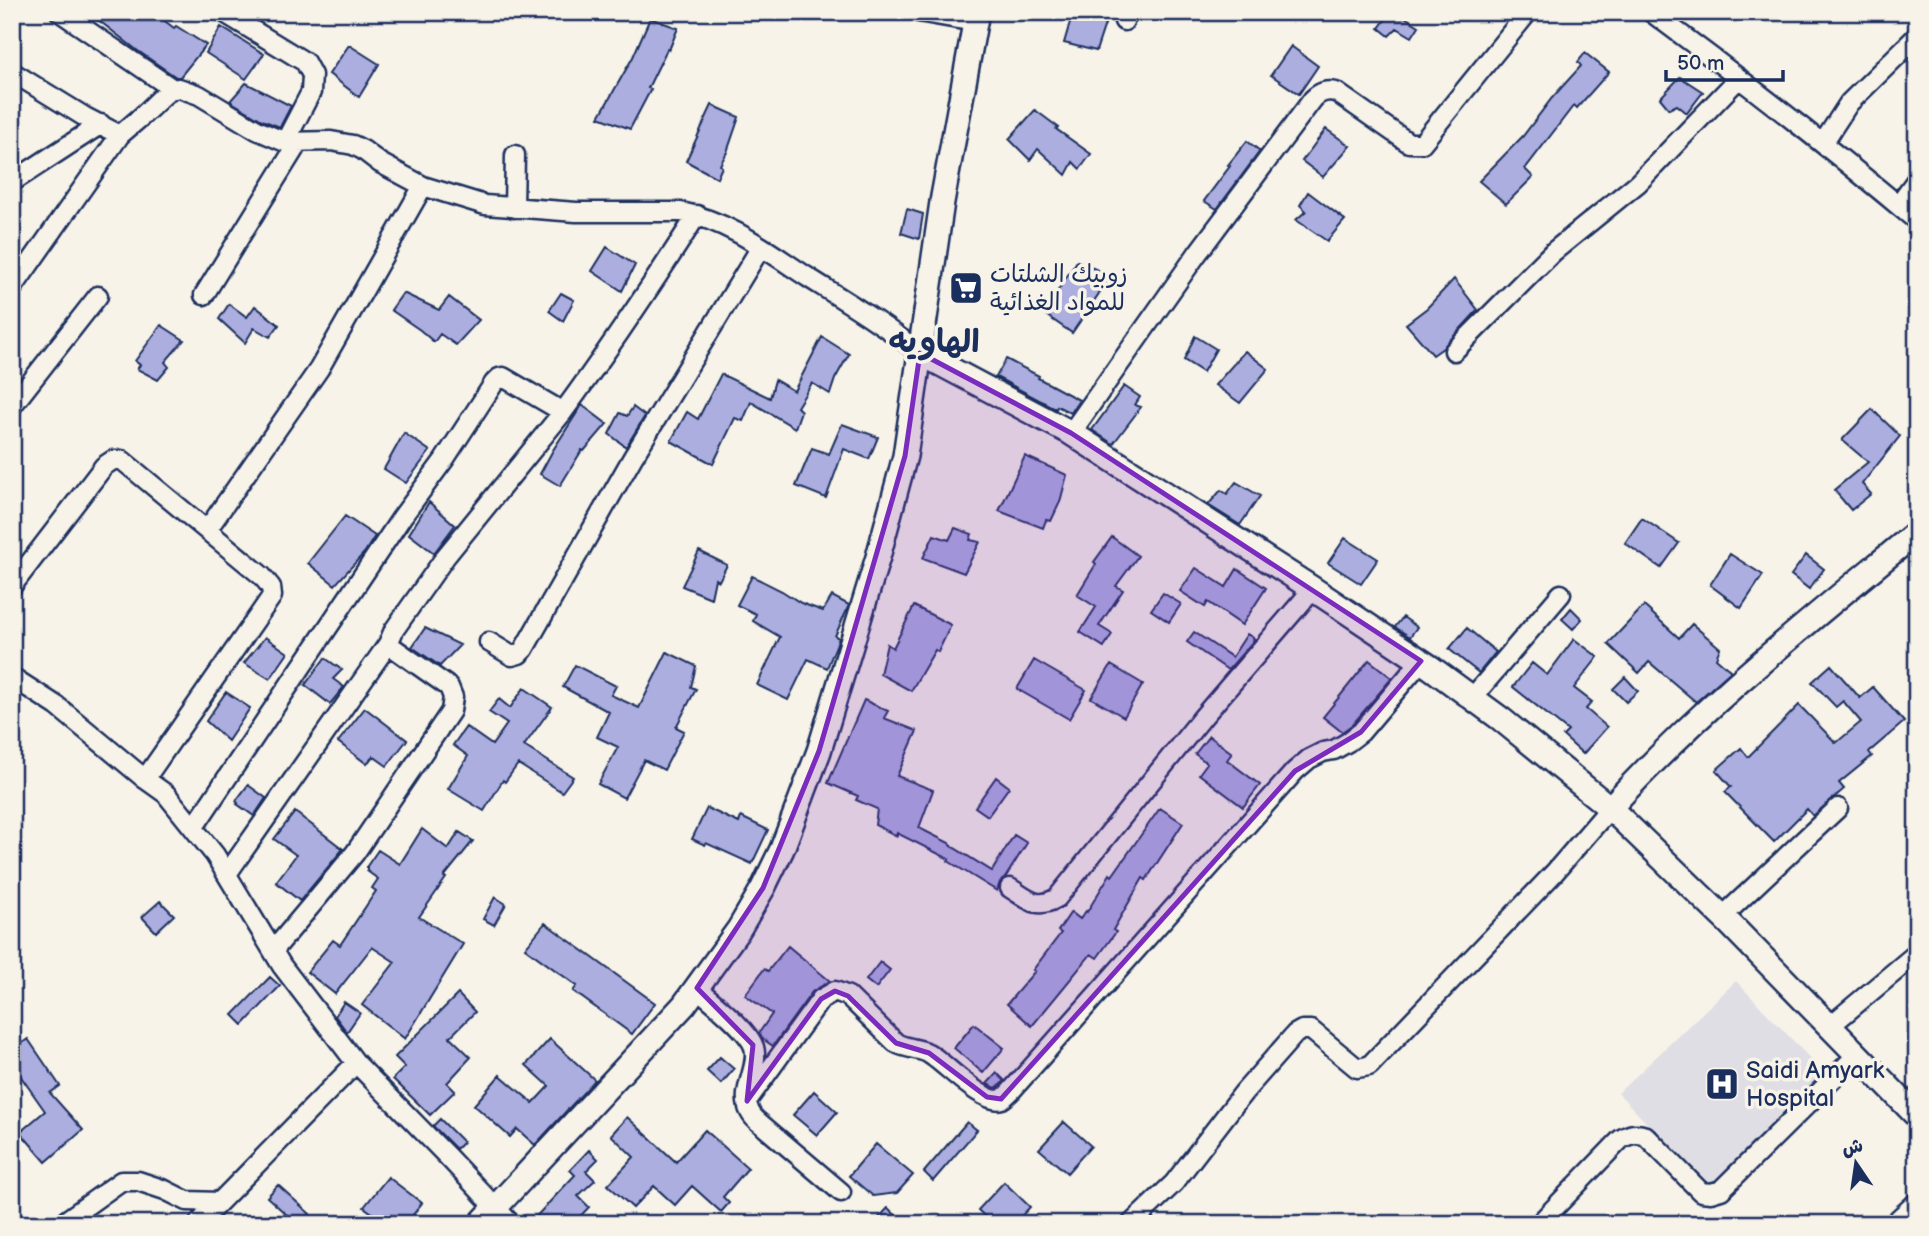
<svg xmlns="http://www.w3.org/2000/svg" width="1929" height="1236" font-family="'Balsamiq Sans','Playpen Sans Arabic',sans-serif">
	<style>
		.built { fill: #e0dee5 }
		.building { fill: #acaedf; stroke: #1b2f5e; stroke-width: 2 }
		.lines { fill: none; stroke-linecap: round; stroke-linejoin: round }
		.minor-casing { stroke: #1b2f5e; stroke-width: 23 }
		.tertiary-casing { stroke: #1b2f5e; stroke-width: 28 }
		.minor { stroke: #f7f3e8; stroke-width: 18 }
		.tertiary { stroke: #f7f3e8; stroke-width: 23 }
		.marked { fill: #7b2cbf; fill-opacity: 0.2; stroke: #7b2cbf; stroke-width: 5; stroke-linejoin: round }
		.labels { text-anchor: middle; stroke-width: 7; stroke-linejoin: round; paint-order: stroke }
		.poi-label { font-size: 24px; fill: #1b2f5e; stroke: #f7f3e8; text-anchor: start }
		.district-label { font-size: 32px; font-weight: bold; fill: #1b2f5e; stroke: #f7f3e8 }
	</style>
	<rect width="100%" height="100%" fill="#f7f3e8"/>
	<filter id="ink" filterUnits="userSpaceOnUse"><feTurbulence type="fractalNoise" baseFrequency=".0143" numOctaves="2"/><feDisplacementMap in="SourceGraphic" scale="14" xChannelSelector="R" yChannelSelector="G"/><feConvolveMatrix kernelMatrix="1 2 1 2 8 2 1 2 1" color-interpolation-filters="sRGB"/></filter>
	<g filter="url(#ink)">
		<path class="built" d="M1736 981 1826 1075 1708 1187 1618 1093Z"/>
		<path class="building" d="M88 12H153L174 28 176 26 206 45 180 77H176L138 51Z
			M1073 12H1098L1108 15 1096 51 1064 43Z
			M1391 12H1397L1419 26 1412 37 1397 28 1389 36 1379 28Z
			M650 18 678 28 669 50 667 49 648 88 651 89 630 129 599 117 633 57Z
			M221 27 264 54 246 79 206 53Z
			M349 45 379 64 359 97 329 74Z
			M1291 46 1318 66 1299 94 1271 75Z
			M1585 53 1609 72 1577 108 1574 105 1525 169 1533 177 1506 204 1479 181 1523 136 1552 98 1581 66 1578 62Z
			M1680 77 1703 92 1687 113 1677 105 1669 109 1660 98Z
			M246 83 291 106 280 127 262 120 230 101Z
			M712 105 739 117 727 152 720 165 722 167 717 178 686 161Z
			M1035 110 1058 127 1056 129 1091 154 1080 169 1073 162 1066 175 1038 149 1030 160 1009 139Z
			M1326 129 1350 146 1323 177 1302 161Z
			M1247 141 1260 151 1217 209 1204 201 1230 166 1228 165Z
			M1308 192 1345 220 1327 241 1296 220 1306 211 1300 205Z
			M907 209 923 214 919 239 901 233Z
			M607 247 635 265 622 291 592 271Z
			M1077 261 1111 276 1072 333 1043 313Z
			M1454 279 1478 310 1443 348 1433 355 1406 324 1427 308Z
			M403 293 439 310 449 297 479 320 456 345 440 334 434 342 420 330 391 310Z
			M561 293 574 300 563 321 549 311Z
			M229 304 247 317 255 306 279 325 270 337 254 328 245 343 219 319Z
			M161 325 184 340 165 362 169 367 158 380 137 369 140 365 135 361Z
			M1195 336 1216 349 1203 372 1184 360Z
			M822 337 849 354 835 379 830 394 812 383 797 407 801 411 795 428 751 402 743 421 735 418 713 464 671 441 687 412 698 419 721 374 770 398 775 380 794 391Z
			M1245 351 1268 369 1240 403 1215 385Z
			M1006 359 1039 376 1038 378 1079 400 1071 413 1057 406 1056 409 996 377Z
			M1124 386 1140 397 1135 405 1141 407 1113 444 1092 430Z
			M582 405 607 424 584 451 582 450 560 486 540 474 553 450Z
			M633 407 645 416 626 447 609 434 620 413 627 416Z
			M1872 409 1900 436 1862 484 1871 494 1851 510 1834 490 1868 462 1842 440Z
			M842 424 878 437 869 459 844 449 826 498 796 486 812 448 829 454Z
			M404 433 430 451 406 483 384 469Z
			M1025 456 1067 475 1060 502 1051 521 1046 520 1043 528 999 511Z
			M1236 482 1260 496 1240 525 1208 505 1221 490 1227 494Z
			M429 502 455 525 434 553 409 534Z
			M345 516 375 536 365 552 335 585 308 563Z
			M1642 518 1679 543 1661 568 1625 543Z
			M955 528 972 534 970 540 980 542 964 573 923 558 934 535 949 540Z
			M1112 537 1138 556 1116 586 1123 590 1099 626 1112 634 1104 647 1080 632 1096 607 1077 595 1096 564 1094 562Z
			M1345 538 1378 559 1361 584 1328 563Z
			M699 551 727 565 719 581 715 579 711 598 682 586Z
			M1730 554 1763 575 1741 608 1710 585Z
			M1806 555 1824 569 1809 589 1791 575Z
			M1196 568 1226 587 1237 569 1266 588 1242 625 1208 602 1205 607 1180 591Z
			M752 576 782 591 801 603 823 611 832 596 849 605 835 636 839 638 827 668 808 659 788 700 757 685 780 637 753 621 756 614 737 605Z
			M1163 593 1181 604 1169 622 1151 610Z
			M914 606 951 625 938 652 935 650 911 691 880 674 887 644 893 648Z
			M1644 606 1679 638 1692 624 1720 648 1716 658 1731 671 1696 702 1649 662 1639 673 1608 644Z
			M1571 608 1582 619 1573 629 1562 619Z
			M1403 617 1417 627 1410 637 1395 627Z
			M425 628 460 645 440 666 412 647Z
			M1467 628 1496 652 1479 673 1449 649Z
			M1194 632 1232 657 1247 634 1255 639 1228 670 1187 642Z
			M265 637 288 653 270 679 244 663Z
			M1574 639 1598 657 1574 688 1592 702 1586 709 1607 727 1583 754 1563 736 1568 731 1513 687 1532 663 1547 675Z
			M667 652 696 666 691 687 696 689 676 727 684 731 664 770 644 760 624 798 598 784 618 747 597 737 609 712 563 687 575 665 616 686 611 695 639 708Z
			M325 658 342 670 333 679 344 687 330 704 305 685Z
			M1034 660 1086 690 1069 719 1017 689Z
			M1369 660 1392 678 1353 724 1342 732 1323 717Z
			M1111 665 1143 684 1124 717 1091 698Z
			M1831 665 1860 698 1873 687 1904 722 1869 752 1872 756 1839 783 1844 789 1813 816 1807 809 1774 842 1725 792 1731 787 1716 770 1741 748 1748 757 1799 705 1836 743 1861 722 1843 701 1836 707 1812 682Z
			M1625 677 1638 691 1626 702 1613 689Z
			M524 688 552 707 524 746 573 777 562 792 518 764 505 782 503 780 484 811 448 789 468 756 453 745 466 727 492 745 507 724 489 712 499 699 510 708Z
			M226 692 250 708 228 741 206 721Z
			M864 700 888 711 884 718 917 731 897 776 933 790 919 828 951 844 950 845 992 871 1014 835 1027 843 1005 878 1000 882 997 891 948 861 949 859 897 833V836L875 825 877 809 856 800 858 796 828 783Z
			M365 708 407 740 387 766 373 756 367 764 338 742Z
			M1209 736 1232 753 1227 760 1260 785 1243 807 1199 774 1207 763 1195 754Z
			M996 777 1009 787 988 816 975 807Z
			M248 785 266 798 254 816 237 804 238 803 236 801Z
			M707 808 739 823 741 817 768 830 752 864 706 843 705 845 692 839Z
			M1160 808 1183 823 1146 880 1143 878 1113 930 1116 932 1097 958 1091 954 1032 1026 1007 1004 1035 971 1033 970 1061 933 1058 931 1071 912 1080 919 1086 911 1087 912 1110 874 1112 876Z
			M295 812 343 849 300 901 276 882 296 855 274 839Z
			M422 829 448 849 459 832 473 841 444 877 446 878 419 917 463 944 405 1039 362 1005 395 962 372 947 335 994 307 972 333 940 340 945 376 891 372 888 378 879 367 871V866L378 850 400 864Z
			M495 897 506 904 494 925 483 919Z
			M160 901 174 915 156 932 142 917Z
			M545 923 655 1003 632 1034 573 991 577 986 525 948Z
			M788 946 830 981 812 992 773 1046 763 1039 759 1033 772 1014 745 995 764 969 768 971Z
			M880 962 890 970 876 988 866 980Z
			M270 977 280 986 243 1025 233 1015Z
			M458 994 475 1012 450 1037 471 1057 447 1083 455 1091 430 1115 393 1079 405 1067 395 1057Z
			M344 1002 360 1013 347 1032 335 1016Z
			M974 1024 1004 1048 983 1073 954 1048Z
			M28 1039 60 1086 50 1093 83 1130 46 1162 20 1132 45 1111 12 1064V1050Z
			M550 1039 595 1080 535 1145 517 1129 510 1137 474 1105 500 1075 533 1103 549 1086 526 1065Z
			M720 1057 734 1069 721 1084 707 1071Z
			M997 1073 1005 1081 996 1088 987 1084Z
			M814 1091 837 1112 817 1135 793 1115Z
			M627 1117 676 1162 705 1130 748 1168 723 1197 729 1203 721 1212 692 1186 675 1205 654 1186 633 1208 608 1185 634 1157 611 1135Z
			M440 1119 463 1142 456 1149 433 1126Z
			M967 1122 977 1130 933 1181 924 1172Z
			M1064 1122 1091 1146 1067 1173 1039 1149Z
			M876 1144 913 1175 897 1193 873 1196 849 1176Z
			M589 1150 598 1159 586 1171 595 1180 578 1196 589 1207 573 1224H529L575 1175 570 1170Z
			M388 1177 422 1203 406 1224H387L364 1207Z
			M1004 1182 1030 1207 1014 1224H993L978 1210Z
			M278 1185 310 1214 300 1224H297L267 1197Z
			M888 1208 905 1224H873Z"/>
		<g class="lines">
			<defs>
				<path id="minor" d="M60 12 173 89
					M223 12 305 62 312 75 311 92 285 142
					M918 12 975 22
					M1651 12C1742 79 1830 148 1917 221
					M1124 21 1128 12
					M12 72 85 117 120 135
					M1823 143 1849 103 1917 36
					M12 182 101 124
					M1898 205 1917 179
					M514 208 515 155
					M12 289 120 135 141 117 165 94 173 89 179 88 199 95 257 130 285 142 331 141 353 145 363 150 380 163 423 186 485 205 576 212H681C729 221 769 252 809 278 847 302 885 325 920 353
					M204 295 298 143
					M1454 351 1553 252 1638 183 1739 78
					M12 406 98 296
					M1071 433 1197 254 1313 99C1320 92 1326 90 1336 92L1409 143H1422L1528 12
					M207 530 319 369 423 186
					M12 586 104 466 113 460H122L262 576 271 587 272 596 145 779
					M489 642 512 656 519 654 524 649 633 457 761 247
					M12 677 57 706 145 779 166 794 215 855 282 966 356 1063 448 1157 511 1224
					M1472 698 1561 594
					M194 827 402 517 444 460 494 383 499 378 503 377 563 412C610 348 654 282 697 215
					M227 874 388 644 394 630 446 556 563 412
					M1010 888C1028 899 1036 910 1057 898L1202 718 1313 589
					M1722 917 1838 808
					M273 951 355 853 451 711 453 697 449 687 388 644
					M697 988C711 1001 748 1029 754 1047 760 1068 739 1091 750 1112 752 1116 757 1121 761 1124L841 1192
					M1830 1026 1917 953
					M747 1101 821 999 835 991 848 996 896 1043C907 1049 918 1048 928 1053 943 1061 984 1106 1002 1099 1005 1097 1008 1094 1011 1091L1295 771 1309 759 1323 752 1334 750 1348 742 1361 732 1421 661
					M61 1224 121 1181H138L165 1190 187 1201 219 1202
					M198 1224 356 1063
					M1131 1224 1174 1183 1244 1092 1295 1034 1302 1030H1311L1357 1068 1369 1066 1554 873 1610 808
					M1539 1224 1621 1139C1630 1134 1636 1132 1646 1136L1701 1192 1711 1193 1721 1190 1857 1055
					M1893 1224 1917 1202"/>
				<path id="tertiary" d="M920 353 1071 433 1313 589 1430 667 1501 719 1610 808 1730 924 1917 1116
					M1610 808C1703 705 1811 620 1917 532
					M480 1224 684 1005 739 929 763 888 782 849 819 751 878 557 905 456 942 202 977 12"/>
			</defs>
			<use href="#minor" class="minor-casing"/>
			<use href="#tertiary" class="tertiary-casing"/>
			<use href="#minor" class="minor"/>
			<use href="#tertiary" class="tertiary"/>
		</g>
	</g>
	<path class="marked" d="M920 353 1071 433 1421 661 1361 732 1295 771 1001 1099 987 1097 929 1053 896 1043 848 996 835 991 821 999 747 1101 753 1045 697 988 763 888 819 751 905 456Z"/>
	<defs>
		<symbol id="supermarket-square" viewBox="-11 -11 22 22"><rect x="-9" y="-9" width="18" height="18" rx="4" fill="#1b2f5e" stroke="#f7f3e8"/><path d="M-6-5.5h2.5l.6 2H6L4.5 2H-2.5L-4.4-4H-6ZM-1.5 3.2a1.3 1.3 0 1 0 .1 0ZM3 3.2a1.3 1.3 0 1 0 .1 0Z" fill="#fff"/></symbol>
		<symbol id="hospital-square" viewBox="-11 -11 22 22"><rect x="-9" y="-9" width="18" height="18" rx="4" fill="#1b2f5e" stroke="#f7f3e8"/><path d="M-5-5h3v3.5h4V-5h3V5h-3V1.5h-4V5h-3Z" fill="#fff"/></symbol>
	</defs>
	<g fill-rule="evenodd">
		<use href="#supermarket-square" x="947" y="269" width="38" height="38"/>
		<use href="#hospital-square" x="1703" y="1065" width="38" height="38"/>
	</g>
	<g class="labels">
		<g class="poi-label">
			<text x="990" y="282">زوبيك الشلتات<tspan x="990" dy="28">للمواد الغذائية</tspan></text>
			<text x="1746" y="1078">Saidi Amyark<tspan x="1746" dy="28">Hospital</tspan></text>
		</g>
		<g class="district-label">
			<text x="934" y="352">الهاويه</text>
		</g>
	</g>
	<rect width="1929" height="1236" fill="none" stroke="#f7f3e8" stroke-width="42"/>
	<rect x="21" y="21" width="1887" height="1194" fill="none" stroke="#1b2f5e" stroke-width="2.5" filter="url(#ink)"/>
	<g transform="translate(1856 1163) rotate(347)" stroke="#f7f3e8" stroke-width="5" paint-order="stroke">
	<path d="M0-5L12 26L0 18L-12 26Z" fill="#1b2f5e"/>
	<text y="-10" font-size="19" font-weight="bold" text-anchor="middle" fill="#1b2f5e">ش</text>
	</g>
	<path d="M1666 70v10h117v-10" fill="none" stroke="#1b2f5e" stroke-width="3.5"/>
	<text x="1677" y="70" font-size="21" fill="#1b2f5e" stroke="#f7f3e8" stroke-width="5" paint-order="stroke">50 m</text>
</svg>
